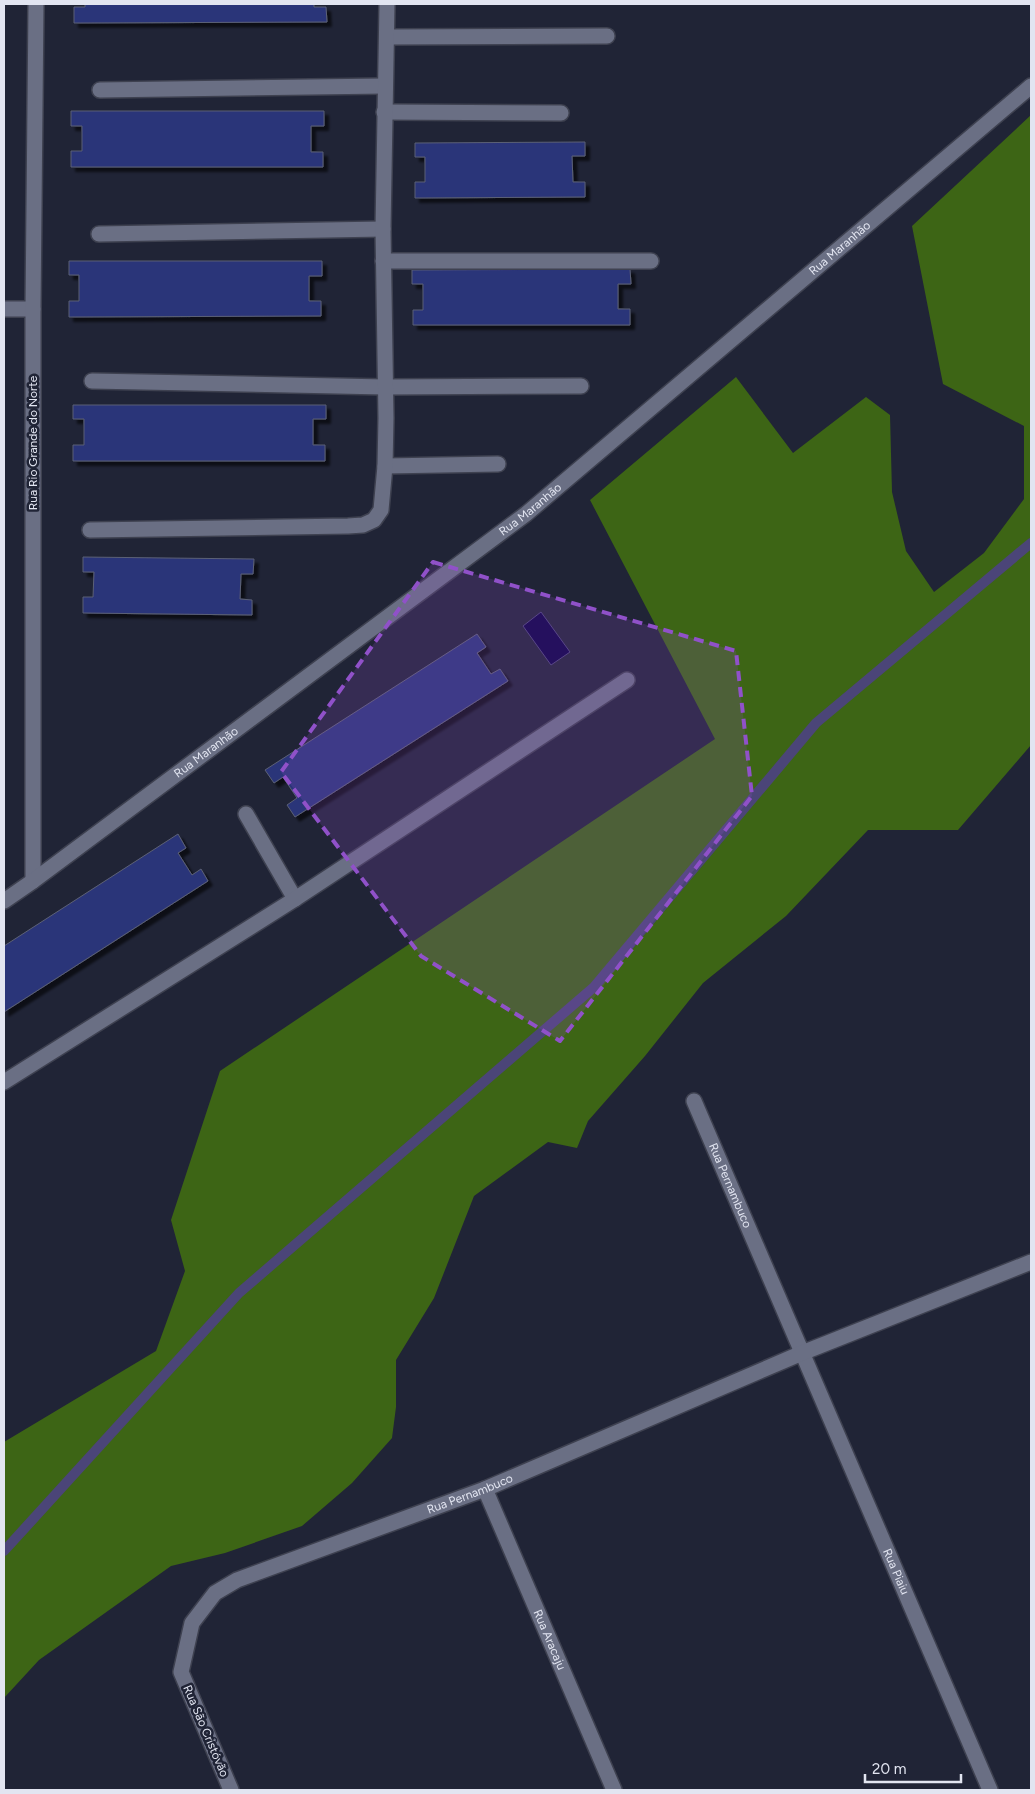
<svg xmlns="http://www.w3.org/2000/svg" width="1035" height="1794" font-family="Figtree,sans-serif">
	<style>
		.forest { fill: #3d6515 }
		.water { fill: #0a0044; stroke: #4b4578 }
		.lines { fill: none; stroke-linecap: round; stroke-linejoin: round }
		.stream { stroke: #4b4578; stroke-width: 10 }
		.building { fill: #2c3479; stroke: #5b6176; filter: url(#shadow) }
		.minor-casing { stroke: #3e4150; stroke-width: 18 }
		.minor { stroke: #6a6f84; stroke-width: 15 }
		.marked { fill: #9051c9; fill-opacity: 0.2; stroke: #9051c9; stroke-width: 4; stroke-dasharray: 10 6; stroke-linejoin: round }
		.labels { text-anchor: middle; stroke-width: 5; stroke-linejoin: round; paint-order: stroke }
		.street-label { font-size: 12px; fill: #e2e5f1; stroke: #202436 }
	</style>
	<defs>
		<filter id="shadow"><feDropShadow dx="4.5" dy="4.5" stdDeviation="1" flood-color="#0009"/></filter>
	</defs>
	<rect width="100%" height="100%" fill="#202436"/>
	<path class="forest" d="M1031 115V745L958 830H868L786 916 703 983 645 1056 588 1121 577 1148 548 1142 474 1196 434 1298 396 1360V1407L392 1438 352 1483 302 1526 225 1553 171 1566 39 1660 4 1698V1442L156 1351 185 1271 171 1220 220 1071 715 739 590 500 736 377 793 453 866 397 890 415 892 492 906 551 934 592 984 553 1024 499V426L943 384 912 226Z"/>
	<path class="water" d="M541 612 570 652 551 665 523 626Z"/>
	<g class="lines">
		<path class="stream" d="M4 1551 239 1293 594 987 816 723 1031 543"/>
	</g>
	<path class="building" d="M85 4H314V7H326L327 22 74 23V7H85Z
		M71 111H324V126H311V152H323V167H71V151H82V126H71Z
		M585 142V156H572L573 182H585V197L415 198V182H425V157H415V143Z
		M69 261H322V276H309V301H321V316L69 317V301H79V275H69Z
		M630 269 631 284H618V309H630V325H413V310H423V284H412V270Z
		M73 405H326V419H313V445H325V461H73V445H84V419H73Z
		M83 557 254 559 253 574H241L240 599 252 600V615L83 613V597H93L94 572H83Z
		M477 634 486 647 477 653 491 674 500 669 508 681 295 817 287 805 297 798 283 777 274 783 265 770Z
		M178 834 186 848 178 853 192 875 201 869 208 881 4 1012V946Z"/>
	<g class="lines">
		<defs>
			<g id="minor">
				<path d="M387 37 607 36"/>
				<path d="M100 90 384 86"/>
				<path d="M384 112 561 113"/>
				<path d="M99 234 383 229"/>
				<path d="M383 261H651"/>
				<path d="M4 309H33"/>
				<path d="M92 381 385 387 581 386"/>
				<path d="M385 466 498 464"/>
				<path d="M90 530 348 526 363 525 374 520 381 510 385 466 386 418 383 229 387 4"/>
				<path d="M246 814 295 899"/>
				<path d="M33 881V309L36 4"/>
				<path id="s1" d="M4 901 33 881 526 514 1031 86"/>
				<path d="M4 1082 295 899 627 680"/>
				<path id="s2" d="M694 1101 990 1790"/>
				<path id="s3" d="M485 1489 614 1790"/>
				<path id="s4" d="M231 1790 181 1672 192 1623 215 1593 237 1580 485 1489 802 1353 1031 1262"/>
			</g>
		</defs>
		<use href="#minor" class="minor-casing"/>
		<use href="#minor" class="minor"/>
	</g>
	<path class="marked" d="M433 562 736 651 752 796 560 1041 421 956 281 772Z"/>
	<g class="labels">
		<g class="street-label">
			<text dy="4" stroke="none"><textPath href="#s1" startOffset="1061">Rua Maranhão</textPath></text>
			<text transform="translate(33 443) rotate(-90)" y="4">Rua Rio Grande do Norte</text>
			<text dy="4" stroke="none"><textPath href="#s1" startOffset="656">Rua Maranhão</textPath></text>
			<text dy="4" stroke="none"><textPath href="#s1" startOffset="251">Rua Maranhão</textPath></text>
			<text dy="4" stroke="none"><textPath href="#s2" startOffset="92">Rua Pernambuco</textPath></text>
			<text dy="4" stroke="none"><textPath href="#s4" startOffset="490">Rua Pernambuco</textPath></text>
			<text dy="4" stroke="none"><textPath href="#s2" startOffset="512">Rua Piaiu</textPath></text>
			<text dy="4" stroke="none"><textPath href="#s3" startOffset="164">Rua Aracaju</textPath></text>
			<text transform="translate(206 1731) rotate(67)" y="4">Rua São Cristóvão</text>
		</g>
	</g>
	<rect width="1035" height="1794" fill="none" stroke="#e2e5f1" stroke-width="10"/>
	<path d="M865 1774v8h96v-8" fill="none" stroke="#e2e5f1" stroke-width="2.5"/>
	<text x="872" y="1774" font-size="15" fill="#e2e5f1" stroke="#202436" stroke-width="4" paint-order="stroke">20 m</text>
</svg>
